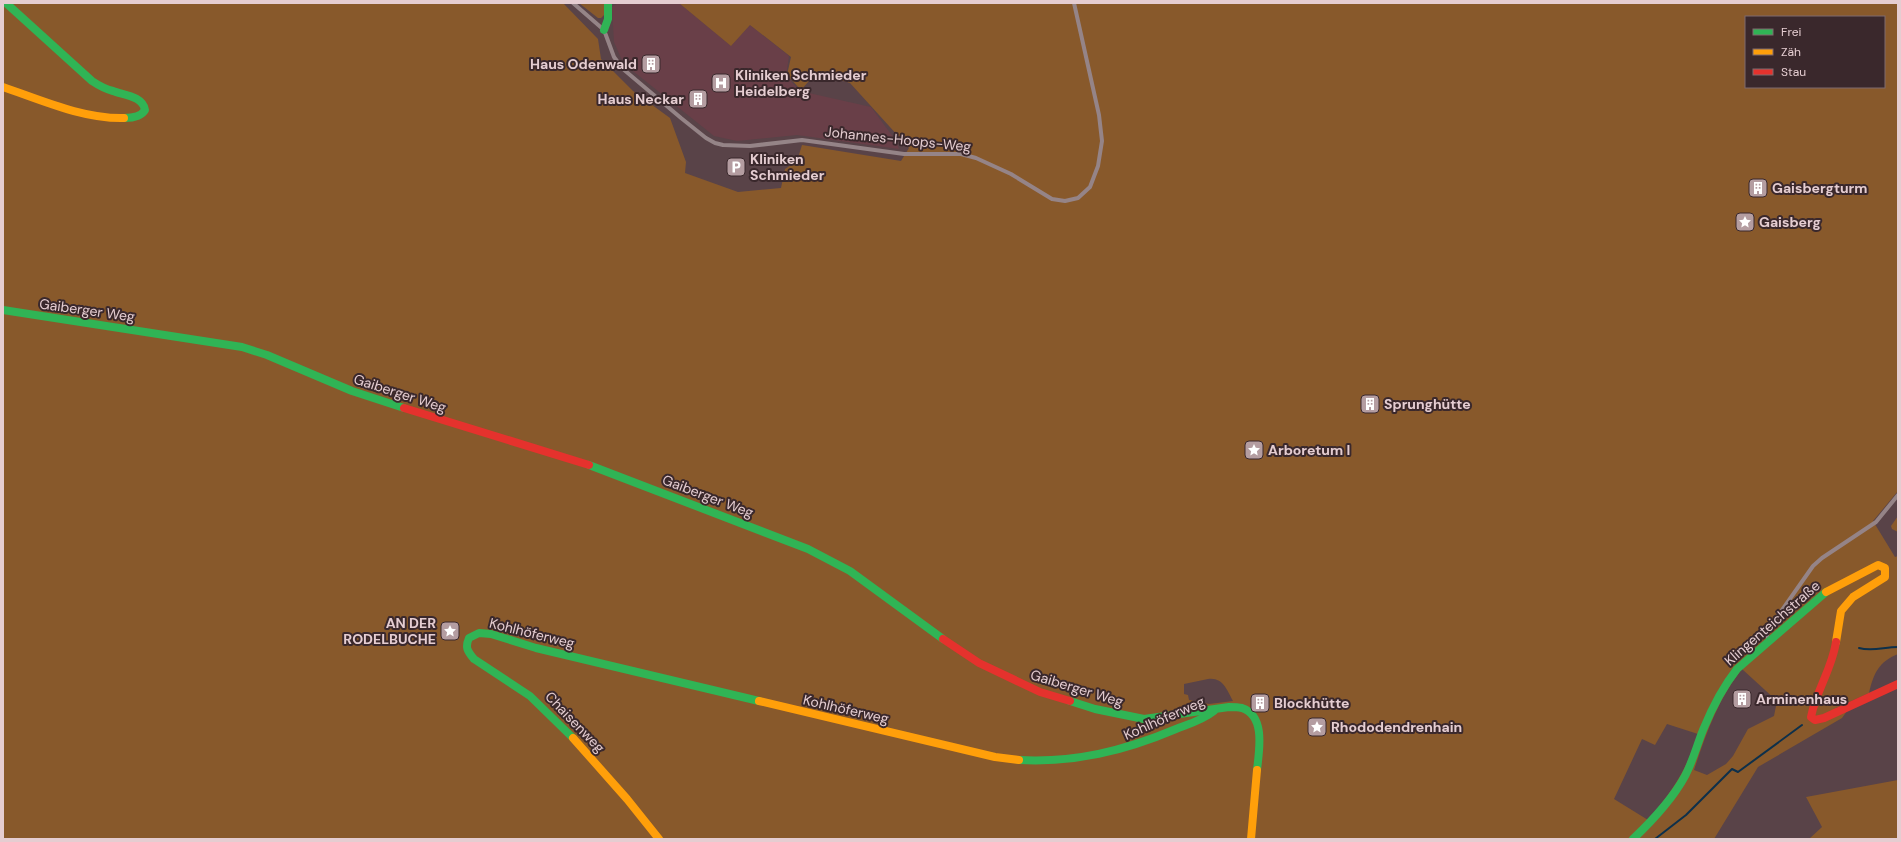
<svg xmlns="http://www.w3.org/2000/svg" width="1901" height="842" font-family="'DM Sans',sans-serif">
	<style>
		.built { fill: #693f48 }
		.green { fill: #88592b; fill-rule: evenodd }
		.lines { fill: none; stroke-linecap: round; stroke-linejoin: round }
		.stream { stroke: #0d304b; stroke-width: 2 }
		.street { stroke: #958487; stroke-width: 4 }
		.fast { stroke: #30b455; stroke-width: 8 }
		.slow { stroke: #ff9f0a; stroke-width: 8 }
		.jam { stroke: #e5322d; stroke-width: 8 }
		.labels { text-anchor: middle; stroke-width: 4; stroke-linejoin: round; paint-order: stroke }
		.poi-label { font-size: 14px; font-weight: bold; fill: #e5cdd1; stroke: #3a282c; text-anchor: start }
		.street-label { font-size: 14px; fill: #e5cdd1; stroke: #3a282c }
	</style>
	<rect width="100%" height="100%" fill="#594348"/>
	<path class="built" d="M618 3H679L731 46 750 25 789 56 786 76 800 91 871 107 896 141 899 149 797 135 737 141 714 136 628 67 621 58 614 42 612 7Z"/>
	<path class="green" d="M3 3H563L598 39 601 59 633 91 670 118 686 162 685 173 738 192 781 188 785 169 797 161 802 145 901 161 909 148 850 83 817 72 801 90 787 75 791 57 750 25 731 46 679 3H1898V491L1873 521 1895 557 1898 556V654C1879 662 1874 672 1869 693L1836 708 1839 714 1847 711 1842 718 1758 767 1714 839H3ZM1746 17H1884V87H1746ZM1742 669 1777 701 1774 716 1748 729 1733 756 1726 764 1707 775 1694 770C1706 734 1718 699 1742 669ZM1208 679C1223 677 1227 690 1233 701L1209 704 1189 700 1188 695 1184 694V684ZM1667 724 1698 734C1685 773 1673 790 1648 820L1614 799 1642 739 1655 745Z
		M579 3H604V15L601 18H598Z
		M1898 516V532L1892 529 1891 526Z
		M1898 780V839H1809L1822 827 1806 797Z"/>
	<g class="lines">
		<path class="stream" d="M1859 648C1872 652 1884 647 1898 647
			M1655 839 1686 815 1732 769 1738 772 1802 725"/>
		<path class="street" d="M573 3 604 30 614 57 623 69 681 118 706 138 715 143 723 145 750 146 802 140 904 154H961L976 158 1011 174 1052 199 1065 201 1078 198 1090 187 1098 166 1102 141 1099 115 1074 3
			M1769 641 1767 636 1768 630 1813 566 1822 558 1876 522 1898 495"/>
		<path class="fast" d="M6 3 92 81C98 85 105 89 113 91 123 95 143 96 145 110 141 117 131 118 124 118
			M604 30 608 19V3
			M3 310 242 347 267 355 352 391 404 408
			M589 465 808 549 850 571 943 639
			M1070 701 1095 709 1144 719 1229 707C1233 707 1238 707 1242 708 1266 716 1259 751 1257 770
			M573 738 530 696 474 659C467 651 465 647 469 638L479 633 491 634 536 648 759 701
			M1019 760C1074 763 1124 751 1176 729 1189 724 1203 720 1214 711
			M1633 839C1653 820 1672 800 1685 776 1693 761 1697 745 1703 730 1712 708 1722 688 1737 669L1826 592"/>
		<path class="slow" d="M3 87C41 100 83 119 124 118
			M1826 592 1878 565 1885 568V577L1853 597 1841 611 1836 642
			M759 701 995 757 1019 760
			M573 738 627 799 659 839
			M1251 839 1257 770"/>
		<path class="jam" d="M404 408 589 465
			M943 639 979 663 1040 692 1070 701
			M1836 642C1832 669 1816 691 1811 717L1815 720 1824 718 1898 684"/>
	</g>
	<defs>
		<symbol id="building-square" viewBox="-11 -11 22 22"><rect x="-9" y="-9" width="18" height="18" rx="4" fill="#b49da1" stroke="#3a282c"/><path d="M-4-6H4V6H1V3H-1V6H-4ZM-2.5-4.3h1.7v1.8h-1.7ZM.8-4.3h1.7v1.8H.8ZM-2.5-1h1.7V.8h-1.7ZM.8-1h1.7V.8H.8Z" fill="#fff"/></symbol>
		<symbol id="hospital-square" viewBox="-11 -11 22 22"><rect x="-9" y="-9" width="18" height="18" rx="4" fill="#b49da1" stroke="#3a282c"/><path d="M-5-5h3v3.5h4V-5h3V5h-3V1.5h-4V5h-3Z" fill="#fff"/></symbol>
		<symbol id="parking-square" viewBox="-11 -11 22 22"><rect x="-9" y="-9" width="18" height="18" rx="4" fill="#b49da1" stroke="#3a282c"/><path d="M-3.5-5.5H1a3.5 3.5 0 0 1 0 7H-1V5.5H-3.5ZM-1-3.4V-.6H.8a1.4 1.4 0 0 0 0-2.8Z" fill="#fff"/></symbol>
		<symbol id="sight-square" viewBox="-11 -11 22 22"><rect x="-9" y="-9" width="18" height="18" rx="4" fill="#b49da1" stroke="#3a282c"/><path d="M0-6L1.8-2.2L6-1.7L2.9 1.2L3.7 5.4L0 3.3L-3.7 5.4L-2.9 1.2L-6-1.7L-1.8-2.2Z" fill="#fff"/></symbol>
	</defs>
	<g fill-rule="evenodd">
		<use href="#building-square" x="640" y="53" width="22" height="22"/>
		<use href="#hospital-square" x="710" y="72" width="22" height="22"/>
		<use href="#building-square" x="687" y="88" width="22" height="22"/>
		<use href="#parking-square" x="725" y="156" width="22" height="22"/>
		<use href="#building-square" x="1747" y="177" width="22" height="22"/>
		<use href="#sight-square" x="1734" y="211" width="22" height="22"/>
		<use href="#building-square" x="1359" y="393" width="22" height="22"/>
		<use href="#sight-square" x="1243" y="439" width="22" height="22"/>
		<use href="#sight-square" x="439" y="620" width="22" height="22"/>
		<use href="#building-square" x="1731" y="688" width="22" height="22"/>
		<use href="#building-square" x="1249" y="692" width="22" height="22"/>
		<use href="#sight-square" x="1306" y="716" width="22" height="22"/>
	</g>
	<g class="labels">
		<g class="poi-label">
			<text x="637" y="69" text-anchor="end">Haus Odenwald</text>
			<text x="735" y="80">Kliniken Schmieder<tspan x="735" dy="16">Heidelberg</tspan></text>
			<text x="684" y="104" text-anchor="end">Haus Neckar</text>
			<text x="750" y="164">Kliniken<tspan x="750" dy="16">Schmieder</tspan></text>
			<text x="1772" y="193">Gaisbergturm</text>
			<text x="1759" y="227">Gaisberg</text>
			<text x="1384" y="409">Sprunghütte</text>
			<text x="1268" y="455">Arboretum I</text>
			<text x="436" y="628" text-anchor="end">AN DER<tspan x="436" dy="16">RODELBUCHE</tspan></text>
			<text x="1756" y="704">Arminenhaus</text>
			<text x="1274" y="708">Blockhütte</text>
			<text x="1331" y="732">Rhododendrenhain</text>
		</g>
		<g class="street-label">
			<text transform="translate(898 139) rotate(6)" y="5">Johannes-Hoops-Weg</text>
			<text transform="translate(87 310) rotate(8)" y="5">Gaiberger Weg</text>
			<text transform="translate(400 393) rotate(18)" y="5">Gaiberger Weg</text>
			<text transform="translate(708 496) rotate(21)" y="5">Gaiberger Weg</text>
			<text transform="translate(1772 623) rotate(-41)" y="5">Klingenteichstraße</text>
			<text transform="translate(532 633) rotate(14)" y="5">Kohlhöferweg</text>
			<text transform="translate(1077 688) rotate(17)" y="5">Gaiberger Weg</text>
			<text transform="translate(846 709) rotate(13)" y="5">Kohlhöferweg</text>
			<text transform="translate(1164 718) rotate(-24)" y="5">Kohlhöferweg</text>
			<text transform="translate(575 722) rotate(46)" y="5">Chaisenweg</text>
		</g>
	</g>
	<rect width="1901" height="842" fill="none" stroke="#e5cdd1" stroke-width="8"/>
	<rect x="1745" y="16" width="140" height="72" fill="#3a282c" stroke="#7e6a6e"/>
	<rect x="1753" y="29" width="20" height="6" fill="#30b455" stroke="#7e6a6e"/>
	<text x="1781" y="36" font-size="12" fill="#e5cdd1">Frei</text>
	<rect x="1753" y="49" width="20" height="6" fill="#ff9f0a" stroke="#7e6a6e"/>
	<text x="1781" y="56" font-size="12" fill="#e5cdd1">Zäh</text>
	<rect x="1753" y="69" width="20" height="6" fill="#e5322d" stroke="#7e6a6e"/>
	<text x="1781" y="76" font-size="12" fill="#e5cdd1">Stau</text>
</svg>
